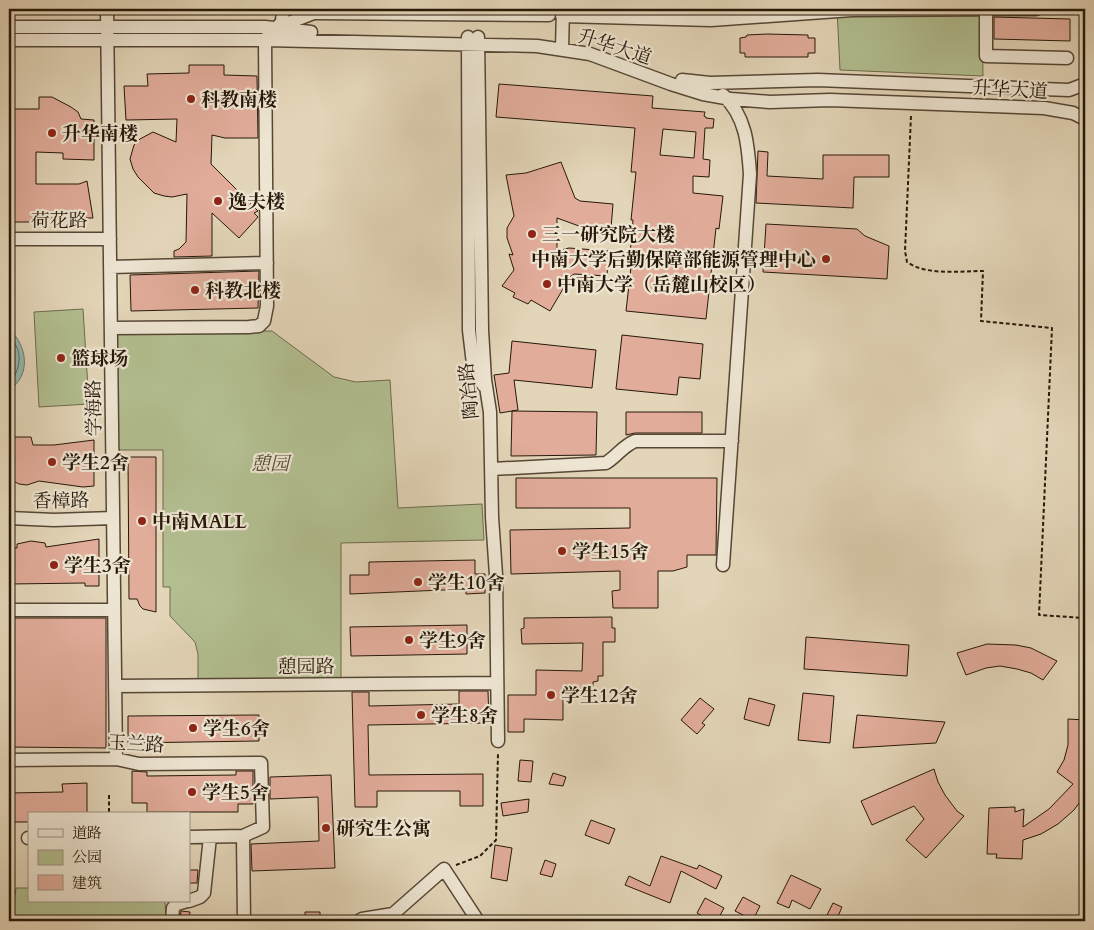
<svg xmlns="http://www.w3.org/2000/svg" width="1094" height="930" font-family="Cardo,'Noto Serif SC',serif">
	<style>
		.green { fill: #b2be90; stroke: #6c6b4c }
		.water { fill: #95b9af; stroke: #69796d }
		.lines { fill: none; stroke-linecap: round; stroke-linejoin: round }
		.shore { stroke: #5e685c; stroke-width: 1 }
		.building { fill: #e1ac9a; stroke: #271809; fill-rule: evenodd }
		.minor-casing { stroke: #564735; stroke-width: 15 }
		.path { stroke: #271809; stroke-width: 2; stroke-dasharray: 4 2.5; stroke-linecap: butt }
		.minor { stroke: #ede4d1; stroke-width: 12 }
		.poi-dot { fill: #8f2418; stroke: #ede4d1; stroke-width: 2 }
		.labels { text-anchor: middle; stroke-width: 4.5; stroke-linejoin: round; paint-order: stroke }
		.street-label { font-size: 19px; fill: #271809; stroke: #ede4d1 }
		.poi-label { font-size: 19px; font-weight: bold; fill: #271809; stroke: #ede4d1; text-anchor: start }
		.park-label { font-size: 19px; font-style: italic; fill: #514a32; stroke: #ede4d1 }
	</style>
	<rect width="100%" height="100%" fill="#e3d5b8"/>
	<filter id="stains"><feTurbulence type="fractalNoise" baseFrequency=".004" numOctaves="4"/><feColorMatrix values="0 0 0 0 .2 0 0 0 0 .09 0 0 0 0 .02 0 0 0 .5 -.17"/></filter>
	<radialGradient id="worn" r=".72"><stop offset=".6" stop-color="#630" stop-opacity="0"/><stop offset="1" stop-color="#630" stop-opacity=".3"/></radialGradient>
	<path class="green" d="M837 9H982L983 76 840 70Z
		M83 309 89 404 39 407 34 312Z
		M272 331 334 377 356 382 390 380 398 508 482 504 484 540 341 543V684L198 685V654L195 642 170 616V587H163V450H112L111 332Z
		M16 888H29V901H165L166 921H11Z"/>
	<path class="water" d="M9 329C27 345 32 375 9 390Z"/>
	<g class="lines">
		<path class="shore" d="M9 336C24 350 21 370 9 384"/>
	</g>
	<path class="building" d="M994 17 1070 19V41L994 39Z
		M767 34 808 35V38H815V53H808V57H745V53H740V38L746 37 747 35Z
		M189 65H224V75L257 76 258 138H225L212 135 211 164 258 211 254 213 258 217 239 238 212 213V256L174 257V251L179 249 186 242 187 194 172 197 164 196 154 193 138 177 133 169 130 159 134 145 140 139 153 132 176 142 177 119 126 120 124 86H148L147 74 189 73Z
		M499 84 653 96 652 108 705 112 704 116 706 117V118L714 119 713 128H705L703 159 710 160 709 177 693 176V193L723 196 719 229 716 228 706 319 626 311 631 267 629 266 633 220H631L636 172H631L635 128 496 117ZM663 129 696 132 694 158 660 155Z
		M39 97H52L71 107 78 112 81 119 94 120V160L63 159V153L36 152V184H79L87 181 93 218H39L35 222H9V109H39Z
		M758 151 768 152 767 176 823 179V155H889V177H854L853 208 756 203Z
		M561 162 575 198 580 201 613 204 611 228 597 227V230H587L588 226H579L557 218V251L569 248 609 251 607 276 574 274 570 277 550 311 531 300 528 304 513 297 515 293 502 286 514 270 509 254 513 255 507 238V228L514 216 506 175 526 173Z
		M766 224 857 229 865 236 889 246 887 279 763 272Z
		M259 271 258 308 131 311 130 275Z
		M622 335 703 344 700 379 679 377 677 395 616 389Z
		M512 341 596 350 592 388 514 380 518 410 500 413 494 375 509 373Z
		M512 411 597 412 596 455 511 456Z
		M626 412H702V433H635L626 435Z
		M9 437H31L33 445H54L94 440V486L83 487 39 481 27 485 19 484 9 479Z
		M128 457H156V612L143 609 140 606 137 599H129Z
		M516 478H717L716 555H687V567L673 571H658V608H613L612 591 620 590V571L511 574 510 530 630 528V508H516Z
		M99 539V586H85V583L9 584V547L17 548V544L31 541 45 543 46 547Z
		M475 560V574H485V593L466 594V589L350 594V575H369V562Z
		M612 617V628H615V642H603V676H598V681L593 682V696L563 695V720L524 719V732H508V695H536V670L582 671 583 643 522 644 521 629 524 628V618Z
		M9 618H106V748L9 747Z
		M467 625V654L351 656 350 627Z
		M806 637 909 645 907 676 804 669Z
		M987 644 1016 645 1031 648 1057 661 1043 680 1031 673 1017 669 1000 666 986 668 966 675 957 653Z
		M459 691H488L489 723 368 725 369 775 483 774V806H460V791H377V807H355L352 692H369V706L459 704Z
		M803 693 834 696 830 743 798 740Z
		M700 698 714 709 702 723 705 725 697 734 681 720Z
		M749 698 775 705 769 726 744 719Z
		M259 715V741L128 743V716Z
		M857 715 945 722 936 743 853 748Z
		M1068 719 1085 720V795L1074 810 1058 824 1041 834 1023 840 1022 859 996 858 997 854H987L989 808 1015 807V812L1024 809 1023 827 1049 809 1073 784 1057 772 1064 760 1068 745Z
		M520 760 533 761 531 782 518 781Z
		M934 769 938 782 945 795 957 811 964 816 926 858 906 840 924 819 914 806 872 825 861 801Z
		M132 771 147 772V776L236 775V771H253V804H238V812H147V803H132Z
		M553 773 566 777 563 786 549 784Z
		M331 775 335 868 252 871 251 844 319 841 318 797 270 799V777Z
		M87 783V814H29V822H9V793L63 792 62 784Z
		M529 799 528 812 503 816 501 803Z
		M591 820 615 829 609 844 585 835Z
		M495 845 512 848 507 881 491 878Z
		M661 856 697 869 699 865 722 876 716 889 681 871 670 903 625 885 629 876 650 886Z
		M545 860 556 864 552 877 540 874Z
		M189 870H198L197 883H189Z
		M791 875 821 889 810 909 792 900 789 908 777 903Z
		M743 897 760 906 753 920 735 911Z
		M705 898 724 908 717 921H711L697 913Z
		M833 903 842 907 836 921H824Z
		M181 911 190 912 189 921H180Z
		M305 912H320V921H305Z"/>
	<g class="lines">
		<defs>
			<path id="minor" d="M107 9 116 759
				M986 9V56L1067 58
				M316 13 549 15
				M704 15 726 9
				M562 16 711 20 852 10 1036 9
				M9 27H265L311 32
				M278 27 282 21 283 9
				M468 37 469 330 473 364 483 385
				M478 37 482 330 485 380 490 412 492 517 496 575 498 741
				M9 40H265L537 46 590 54 671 84 703 94 731 99 770 102 830 100 1044 108 1073 113 1085 119
				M562 49 563 9
				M682 80 710 83 818 80 1069 90 1085 84
				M9 239H110
				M110 267 267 263
				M111 328 249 327 259 326 264 321 267 306 265 40 272 31 278 27 324 9
				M492 469 606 463C617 456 623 446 635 441H732
				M9 518 54 520 113 518
				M723 565 750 174C748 145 746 116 723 95
				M9 610H114
				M115 686 497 683
				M9 760 116 759 139 764 261 763 263 827 243 836 244 921
				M189 837 243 836
				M28 838H29
				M189 901 200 897 204 893 210 837
				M172 921 173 908 177 904 187 901
				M359 921 362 919 393 914 444 869 478 921"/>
		</defs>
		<use href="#minor" class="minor-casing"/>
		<path class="path" d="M911 116 905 251 907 262C927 276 960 271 983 271L981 321 1052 328 1039 615 1085 618
			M109 795V814
			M456 865 480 856 496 840 498 753"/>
		<use href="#minor" class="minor"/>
	</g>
	<g class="poi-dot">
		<circle cx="191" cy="99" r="5"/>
		<circle cx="52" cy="133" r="5"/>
		<circle cx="218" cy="201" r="5"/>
		<circle cx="532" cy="234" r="5"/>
		<circle cx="826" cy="259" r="5"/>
		<circle cx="547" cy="284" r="5"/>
		<circle cx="195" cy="290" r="5"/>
		<circle cx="61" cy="358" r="5"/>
		<circle cx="52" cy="462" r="5"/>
		<circle cx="142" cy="521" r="5"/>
		<circle cx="562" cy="551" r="5"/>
		<circle cx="54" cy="565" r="5"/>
		<circle cx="418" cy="582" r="5"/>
		<circle cx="409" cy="640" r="5"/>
		<circle cx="551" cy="695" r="5"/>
		<circle cx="421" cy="715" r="5"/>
		<circle cx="193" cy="728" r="5"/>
		<circle cx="192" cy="792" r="5"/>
		<circle cx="326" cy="828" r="5"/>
	</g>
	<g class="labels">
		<g class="street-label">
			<text transform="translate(615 46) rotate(18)" y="7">升华大道</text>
			<text transform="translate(1010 89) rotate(3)" y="7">升华大道</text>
			<text x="59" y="227">荷花路</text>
			<text transform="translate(468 391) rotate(-96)" y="7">陶冶路</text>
			<text transform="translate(93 408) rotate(-91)" y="7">学海路</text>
			<text transform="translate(61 500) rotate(-1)" y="7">香樟路</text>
			<text x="306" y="673">憩园路</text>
			<text transform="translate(136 743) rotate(3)" y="7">玉兰路</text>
		</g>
		<g class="poi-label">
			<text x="201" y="106">科教南楼</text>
			<text x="62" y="140">升华南楼</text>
			<text x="228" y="208">逸夫楼</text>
			<text x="542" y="241">三一研究院大楼</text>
			<text x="816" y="266" text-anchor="end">中南大学后勤保障部能源管理中心</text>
			<text x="557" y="291">中南大学（岳麓山校区）</text>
			<text x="205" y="297">科教北楼</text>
			<text x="71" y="365">篮球场</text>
			<text x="62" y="469">学生2舍</text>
			<text x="152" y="528">中南MALL</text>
			<text x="572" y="558">学生15舍</text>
			<text x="64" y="572">学生3舍</text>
			<text x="428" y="589">学生10舍</text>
			<text x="419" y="647">学生9舍</text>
			<text x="561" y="702">学生12舍</text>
			<text x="431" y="722">学生8舍</text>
			<text x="203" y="735">学生6舍</text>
			<text x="202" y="799">学生5舍</text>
			<text x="336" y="835">研究生公寓</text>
		</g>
		<g class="park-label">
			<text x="270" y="470">憩园</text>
		</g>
	</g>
	<rect width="1094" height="930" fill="none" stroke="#e3d5b8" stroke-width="30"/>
	<rect x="10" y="10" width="1074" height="910" fill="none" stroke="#271809" stroke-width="2.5"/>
	<rect x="15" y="15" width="1064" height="900" fill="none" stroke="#271809"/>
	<rect x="28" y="812" width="162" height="90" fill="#ede4d1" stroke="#9e9281"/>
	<rect x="38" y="829" width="25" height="8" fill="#ede4d1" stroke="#9e9281"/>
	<text x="72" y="838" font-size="15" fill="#271809">道路</text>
	<rect x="38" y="850" width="25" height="15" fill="#b2be90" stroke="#9e9281"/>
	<text x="72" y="862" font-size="15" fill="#271809">公园</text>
	<rect x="38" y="875" width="25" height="15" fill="#e1ac9a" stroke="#9e9281"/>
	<text x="72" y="888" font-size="15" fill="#271809">建筑</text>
	<rect width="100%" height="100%" filter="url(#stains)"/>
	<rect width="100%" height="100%" fill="url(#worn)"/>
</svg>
